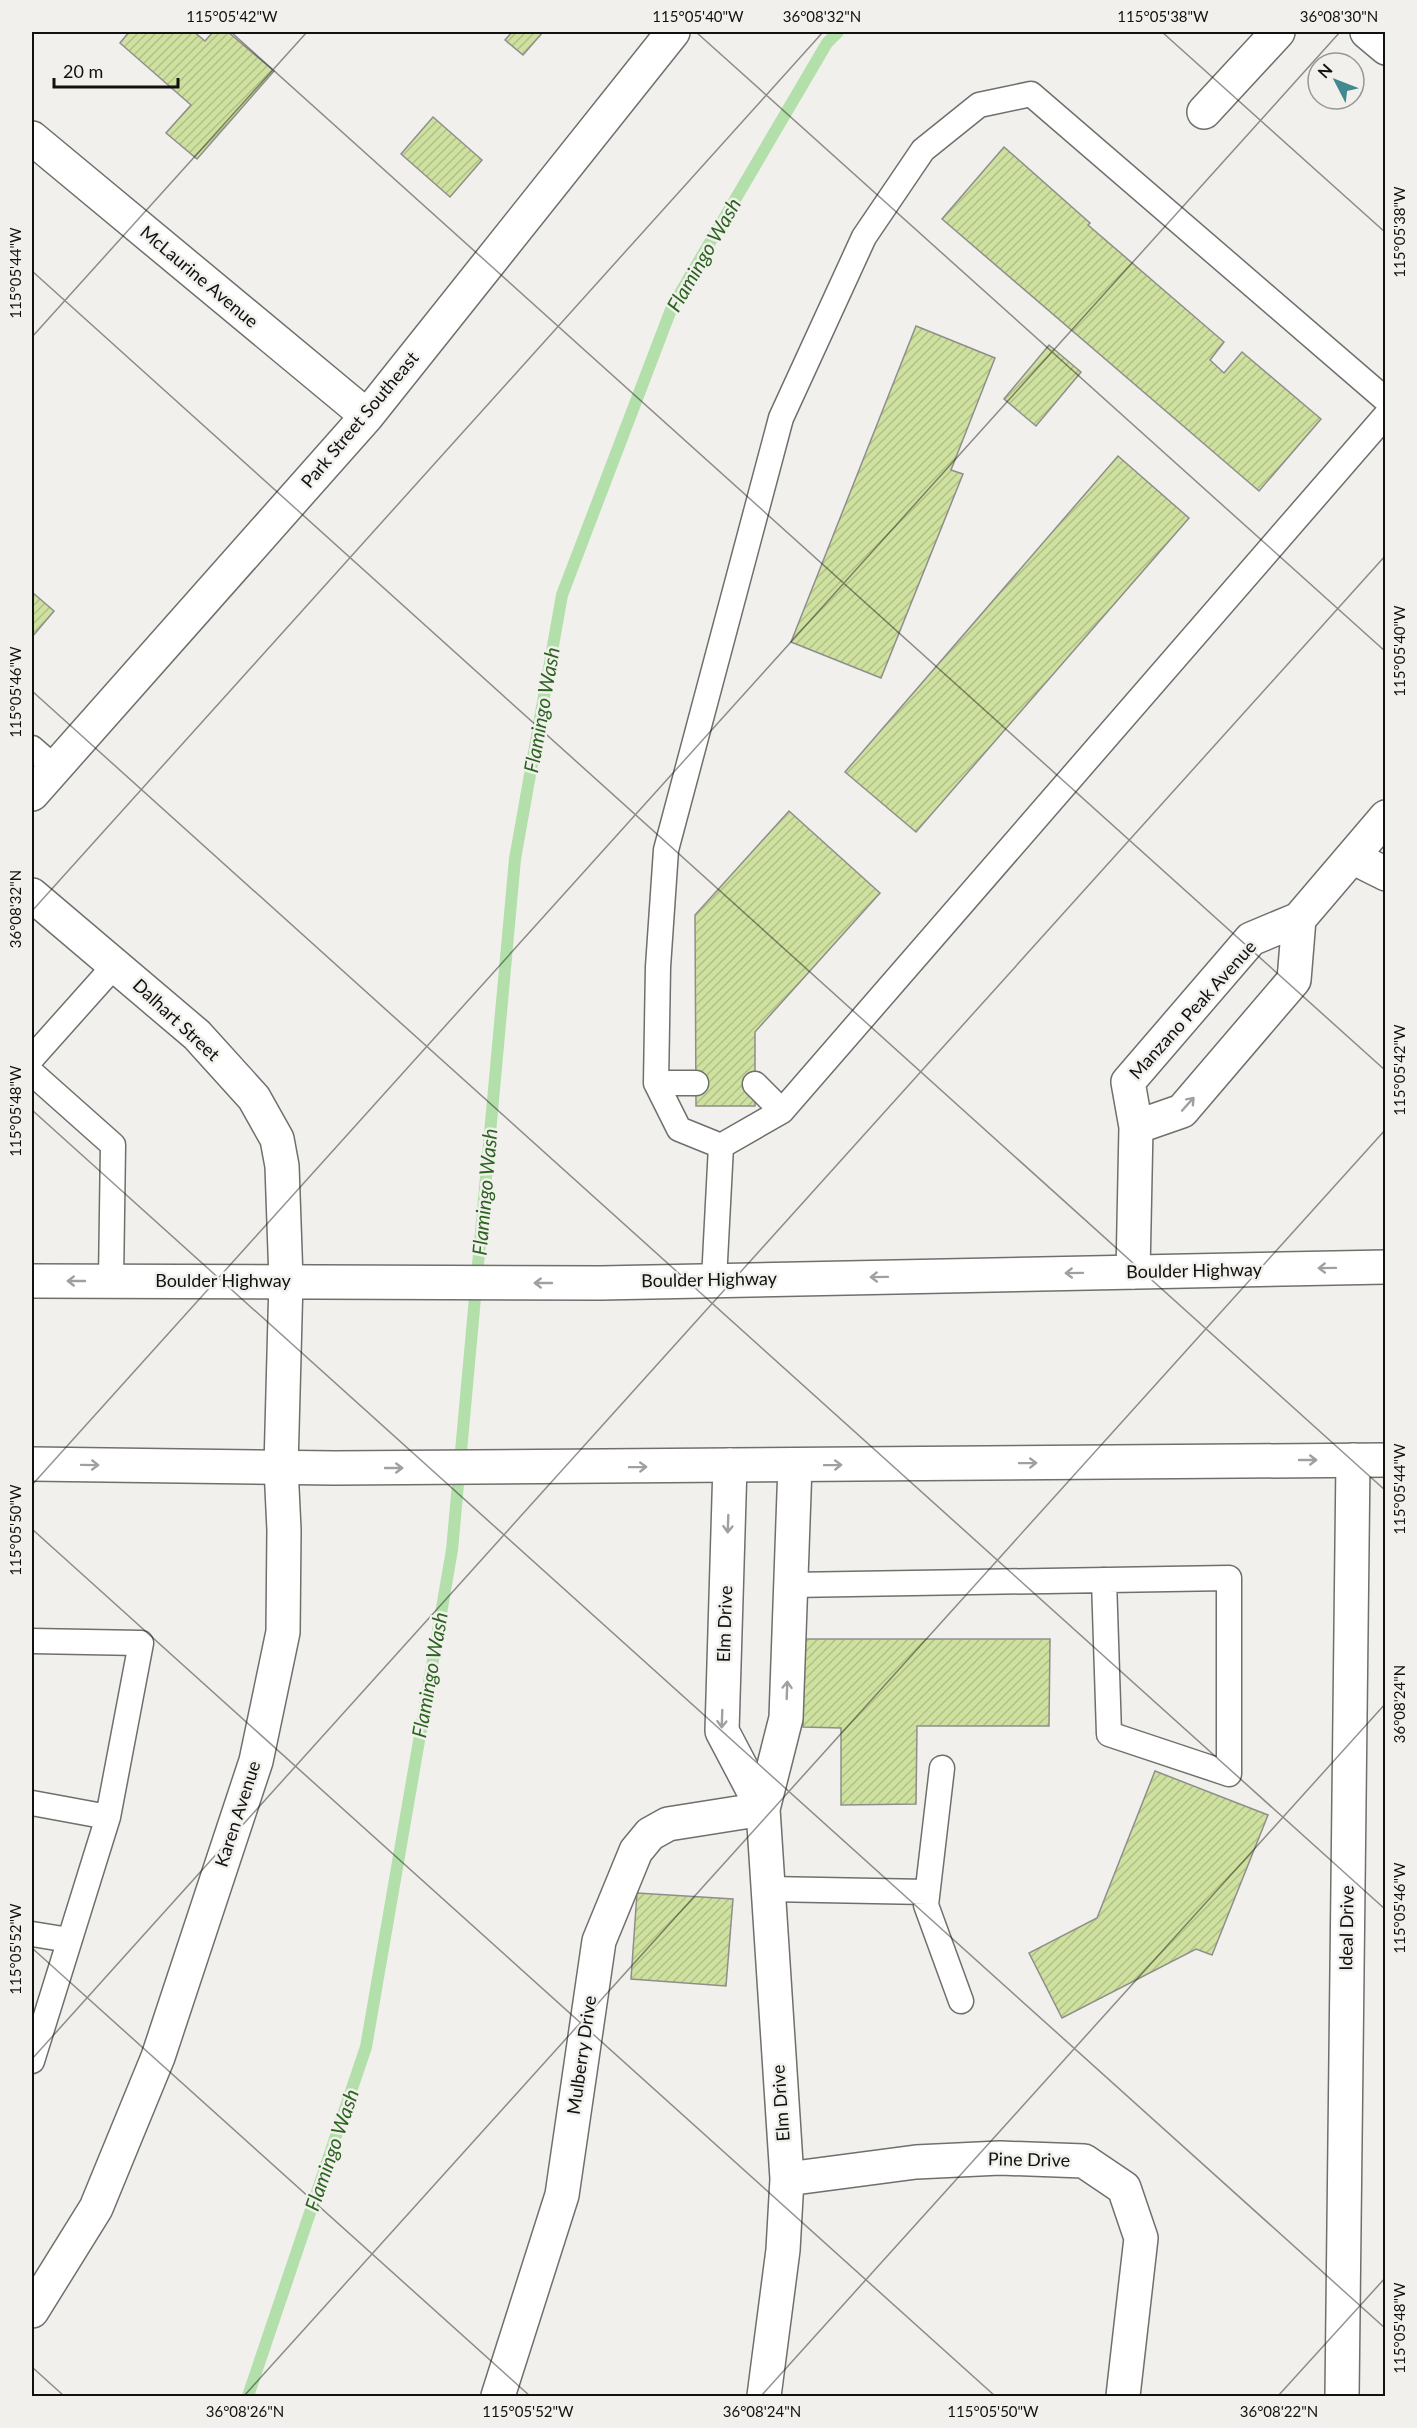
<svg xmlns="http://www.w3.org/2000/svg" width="1417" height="2428" font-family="Lato,sans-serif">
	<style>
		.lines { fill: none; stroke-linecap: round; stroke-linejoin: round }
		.stream { stroke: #b3e0aa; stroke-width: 12 }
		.building { fill: url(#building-hatch); stroke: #8e8f8c; stroke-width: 1.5 }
		.lane-casing { stroke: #6f6f6c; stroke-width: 27 }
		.street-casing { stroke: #6f6f6c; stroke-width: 36 }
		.primary-casing { stroke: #6f6f6c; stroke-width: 36 }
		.lane { stroke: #fff; stroke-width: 24 }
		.street { stroke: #fff; stroke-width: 33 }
		.primary { stroke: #fff; stroke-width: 33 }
		.oneway { stroke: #a0a09f }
		.ticks { fill: none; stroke: #111110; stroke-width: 1.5; stroke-opacity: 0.45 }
		.labels { text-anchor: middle; stroke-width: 5; stroke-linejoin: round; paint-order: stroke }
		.street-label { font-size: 18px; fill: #111110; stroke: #f1f0ec }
		.water-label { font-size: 20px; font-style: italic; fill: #2a631e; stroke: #f1f0ec }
		.neatline { fill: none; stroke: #111110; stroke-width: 2 }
		.ticks-label { font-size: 15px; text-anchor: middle; fill: #111110 }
	</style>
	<defs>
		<pattern id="building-hatch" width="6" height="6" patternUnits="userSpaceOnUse" patternTransform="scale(1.5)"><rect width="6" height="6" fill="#cfe19f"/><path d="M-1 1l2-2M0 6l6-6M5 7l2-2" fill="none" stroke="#b1c088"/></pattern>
	</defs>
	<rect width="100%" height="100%" fill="#f1f0ec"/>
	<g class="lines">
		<path class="stream" d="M248 2396 366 2047 452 1550 515 859 562 595 672 307 827 43 838 32"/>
	</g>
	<path class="building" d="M129 32H194L205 41 213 32H228L274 71 197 159 166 133 191 105 120 43Z
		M512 32H543L523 55 505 40Z
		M433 117 482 160 450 197 401 154Z
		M1004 147 1090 223 1088 225 1224 342 1210 360 1224 373 1242 352 1321 419 1259 491 942 219Z
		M916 326 995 358 951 470 963 474 881 678 791 642Z
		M1049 345 1081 372 1036 426 1004 399Z
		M1118 456 1189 518 916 832 845 772Z
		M32 592 54 611 32 637Z
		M789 811 880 893 755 1032V1106H696L695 915Z
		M804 1639H1050L1049 1726H917L916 1804 841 1805V1728L803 1727Z
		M1155 1771 1268 1815 1212 1955 1196 1949 1062 2018 1029 1953 1097 1918Z
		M637 1893 733 1899 726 1986 631 1979Z"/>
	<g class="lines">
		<defs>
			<path id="lane" d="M32 748 55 768
				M32 1058 115 965
				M32 1073 113 1145 111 1281
				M656 1083H696
				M755 1084 782 1111
				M721 1146 679 1129 656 1083 658 967 666 850 781 418 864 237 923 150 979 105 1031 94 1386 400
				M721 1146 782 1111 1386 415
				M714 1280 721 1146
				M791 1585 1229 1578V1774L1109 1734 1104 1580
				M32 1641 141 1643 108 1817 32 2061
				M942 1768 926 1905 961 2001
				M32 1803 108 1817
				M768 1889 927 1892
				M32 1934 69 1940"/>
			<path id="street" d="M1367 32 1386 48
				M1204 112 1278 32
				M32 138 367 416
				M32 794 367 416 673 32
				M1352 857 1386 874
				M32 895 197 1035 254 1098 277 1139 282 1166 286 1280 281 1467 284 1530 283 1632 256 1761 158 2057 96 2208 32 2311
				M1136 1127 1182 1111 1294 980 1299 919
				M1133 1272 1136 1127 1128 1082 1251 939 1299 919 1386 817
				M730 1465 722 1731 763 1809
				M787 2179 916 2162 1000 2158 1084 2161 1124 2188 1141 2238 1123 2396
				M498 2396 562 2195 599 1941 636 1851 650 1834 668 1824 763 1809
				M764 2396 783 2250 787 2179 763 1809 786 1718 795 1465
				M1342 2396 1353 1460"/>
			<path id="primary" d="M32 1281 601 1283 1386 1267
				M32 1464 335 1468 1386 1460"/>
		</defs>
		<use href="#lane" class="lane-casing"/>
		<use href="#street" class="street-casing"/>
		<use href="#primary" class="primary-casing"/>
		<use href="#lane" class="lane"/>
		<use href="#street" class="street"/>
		<use href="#primary" class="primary"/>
	</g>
	<defs><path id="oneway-shaft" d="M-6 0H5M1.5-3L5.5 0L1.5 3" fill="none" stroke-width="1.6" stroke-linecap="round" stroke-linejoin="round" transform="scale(1.5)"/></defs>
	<g class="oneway">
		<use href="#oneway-shaft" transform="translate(1188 1104) rotate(-48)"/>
		<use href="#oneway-shaft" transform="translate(1327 1268) rotate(179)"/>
		<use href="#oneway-shaft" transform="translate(1074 1273) rotate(179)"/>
		<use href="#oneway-shaft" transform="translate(879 1277) rotate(179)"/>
		<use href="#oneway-shaft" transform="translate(76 1281) rotate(180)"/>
		<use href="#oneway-shaft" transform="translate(543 1283) rotate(180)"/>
		<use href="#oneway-shaft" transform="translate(1308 1460)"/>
		<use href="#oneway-shaft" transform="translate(1028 1463) rotate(-1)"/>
		<use href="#oneway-shaft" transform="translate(90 1465) rotate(1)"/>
		<use href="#oneway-shaft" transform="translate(833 1465) rotate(-1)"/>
		<use href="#oneway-shaft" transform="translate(638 1467) rotate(-1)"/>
		<use href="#oneway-shaft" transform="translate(394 1468)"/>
		<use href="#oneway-shaft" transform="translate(728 1524) rotate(92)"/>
		<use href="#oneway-shaft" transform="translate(787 1690) rotate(-88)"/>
		<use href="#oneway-shaft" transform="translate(722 1719) rotate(92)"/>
	</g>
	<path class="ticks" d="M231 32 1386 1071M696 32 1386 652M1162 32 1386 233M32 271 1386 1491M32 337 307 32M32 691 1386 1910M32 911 823 32M32 1110 1386 2329M32 1485 1340 32M32 1529 995 2396M32 1948 530 2396M32 2059 1386 555M32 2367 64 2396M244 2396 1386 1129M761 2396 1386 1703M1278 2396 1386 2277"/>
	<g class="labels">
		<g class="street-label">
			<text transform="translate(199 277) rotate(40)" y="6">McLaurine Avenue</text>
			<text transform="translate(360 420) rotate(-50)" y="6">Park Street Southeast</text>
			<text transform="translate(1193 1010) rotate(-48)" y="6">Manzano Peak Avenue</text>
			<text transform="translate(176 1020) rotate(43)" y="6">Dalhart Street</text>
			<text transform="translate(1194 1271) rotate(-1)" y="6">Boulder Highway</text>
			<text transform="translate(709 1280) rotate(-1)" y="6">Boulder Highway</text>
			<text x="223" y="1287">Boulder Highway</text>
			<text transform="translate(725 1624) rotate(-88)" y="6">Elm Drive</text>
			<text transform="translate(238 1814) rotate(-72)" y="6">Karen Avenue</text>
			<text transform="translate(1347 1928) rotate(-89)" y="6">Ideal Drive</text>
			<text transform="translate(582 2055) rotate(-82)" y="6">Mulberry Drive</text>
			<text transform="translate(781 2103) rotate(-94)" y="6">Elm Drive</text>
			<text transform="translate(1029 2160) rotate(1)" y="6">Pine Drive</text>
		</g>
		<g class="water-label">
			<text transform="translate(704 255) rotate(-60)" y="7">Flamingo Wash</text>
			<text transform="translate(542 710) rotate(-80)" y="7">Flamingo Wash</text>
			<text transform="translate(485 1192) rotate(-85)" y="7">Flamingo Wash</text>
			<text transform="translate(430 1675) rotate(-80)" y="7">Flamingo Wash</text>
			<text transform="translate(332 2150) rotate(-71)" y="7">Flamingo Wash</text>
		</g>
	</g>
	<rect width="1417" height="2428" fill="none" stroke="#f1f0ec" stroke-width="66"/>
	<g transform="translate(1336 81) rotate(312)"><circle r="28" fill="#f1f0ec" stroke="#979794" stroke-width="1.5"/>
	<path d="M0-4.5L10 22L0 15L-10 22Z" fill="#42898f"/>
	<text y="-9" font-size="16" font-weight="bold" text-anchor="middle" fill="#111110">N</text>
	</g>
	<path d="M54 78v9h124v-9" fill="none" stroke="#111110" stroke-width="3"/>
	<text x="63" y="78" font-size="18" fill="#111110" stroke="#f1f0ec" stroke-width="4.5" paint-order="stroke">20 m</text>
	<rect x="33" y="33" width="1351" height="2362" class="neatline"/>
	<g class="ticks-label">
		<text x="232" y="22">115°05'42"W</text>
		<text x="698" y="22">115°05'40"W</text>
		<text x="822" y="22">36°08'32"N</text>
		<text x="1163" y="22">115°05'38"W</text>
		<text x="1339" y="22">36°08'30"N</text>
		<text transform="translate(1400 232) rotate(-90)" y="5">115°05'38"W</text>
		<text transform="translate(16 273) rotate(-90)" y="5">115°05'44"W</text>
		<text transform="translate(1400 651) rotate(-90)" y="5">115°05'40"W</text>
		<text transform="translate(16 692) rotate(-90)" y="5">115°05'46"W</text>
		<text transform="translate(16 909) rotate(-90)" y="5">36°08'32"N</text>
		<text transform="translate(1400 1070) rotate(-90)" y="5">115°05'42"W</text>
		<text transform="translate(16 1111) rotate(-90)" y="5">115°05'48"W</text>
		<text transform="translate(1400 1489) rotate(-90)" y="5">115°05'44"W</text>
		<text transform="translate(16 1530) rotate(-90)" y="5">115°05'50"W</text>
		<text transform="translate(1400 1704) rotate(-90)" y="5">36°08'24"N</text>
		<text transform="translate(1400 1908) rotate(-90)" y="5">115°05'46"W</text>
		<text transform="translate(16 1949) rotate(-90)" y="5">115°05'52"W</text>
		<text transform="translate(1400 2328) rotate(-90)" y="5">115°05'48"W</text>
		<text x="245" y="2417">36°08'26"N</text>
		<text x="528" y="2417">115°05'52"W</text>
		<text x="762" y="2417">36°08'24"N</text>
		<text x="993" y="2417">115°05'50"W</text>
		<text x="1279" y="2417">36°08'22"N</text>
	</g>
</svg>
